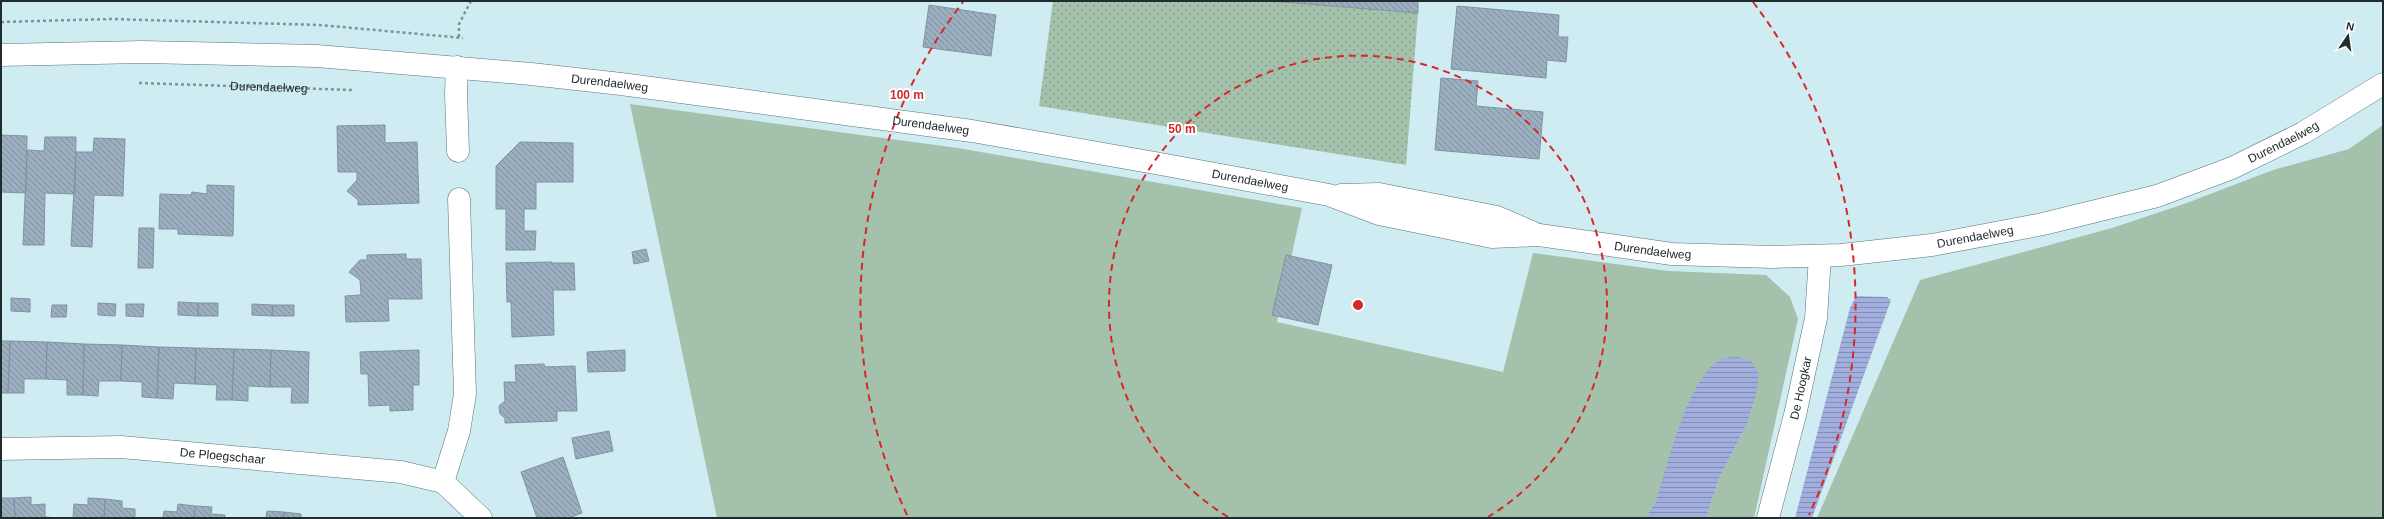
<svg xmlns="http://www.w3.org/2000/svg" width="2384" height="519" font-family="Helvetica,sans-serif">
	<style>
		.green { fill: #a4c1ab }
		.park { fill: url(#park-dots) }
		.water { fill: url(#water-rules) }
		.building { fill: url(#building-back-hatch); stroke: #7f93a2 }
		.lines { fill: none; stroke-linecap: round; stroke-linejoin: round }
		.minor-casing { stroke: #597479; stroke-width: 23 }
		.path { stroke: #7e9398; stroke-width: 2.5; stroke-dasharray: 3 3; stroke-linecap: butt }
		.minor { stroke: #fff; stroke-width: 22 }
		.ring { fill: none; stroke: #d62828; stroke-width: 2; stroke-dasharray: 7 5 }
		.labels { text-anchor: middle; stroke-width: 4; stroke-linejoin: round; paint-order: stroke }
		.street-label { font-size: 12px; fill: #202b2e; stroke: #fff }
		.centre { fill: #d62828; stroke: #fff; stroke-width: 2 }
		.ring-label { font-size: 12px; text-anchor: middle; font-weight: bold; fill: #d62828; stroke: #fff; stroke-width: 4; stroke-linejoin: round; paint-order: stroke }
	</style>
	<defs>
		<pattern id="park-dots" width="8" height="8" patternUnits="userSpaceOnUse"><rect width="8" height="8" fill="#a4c1ab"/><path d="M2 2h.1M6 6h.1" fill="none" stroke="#859d8c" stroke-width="1.8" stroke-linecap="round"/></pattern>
		<pattern id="water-rules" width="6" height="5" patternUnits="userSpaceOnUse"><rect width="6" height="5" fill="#a1aede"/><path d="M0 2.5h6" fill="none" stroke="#838eb4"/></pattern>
		<pattern id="building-back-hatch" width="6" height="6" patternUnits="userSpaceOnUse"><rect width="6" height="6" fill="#9bafc0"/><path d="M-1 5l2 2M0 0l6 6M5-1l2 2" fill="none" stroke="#7e8f9c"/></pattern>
	</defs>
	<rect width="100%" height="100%" fill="#ceecf2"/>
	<path class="green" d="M630 104 958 148 1302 208 1277 322 1503 372 1533 253 1668 271 1766 275 1790 297 1798 319 1754 518H1706L1720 476 1747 424 1665 474 1655 503 1645 518H717Z
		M2383 125V518H1817L1920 280 2112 228 2184 204 2273 170 2349 149Z"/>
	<path class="park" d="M1053 1H1271L1418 13 1406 165 1039 106Z"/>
	<path class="water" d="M1856 296 1887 297 1891 300 1812 518H1795L1850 308Z
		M1737 357 1750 360 1759 374 1756 394 1747 424 1720 476 1706 518H1645L1655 503C1669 464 1685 384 1719 360 1723 357 1732 358 1737 357Z"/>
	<path class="building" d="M1271 1H1418V13Z
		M929 5 996 15 991 56 923 47Z
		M1457 6 1559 15 1558 37H1568L1566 62 1547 60 1546 78 1451 69Z
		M1441 78 1478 81 1476 106 1543 112 1539 159 1435 150Z
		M385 125V143L417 142 419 203 358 205V200L347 191 357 180V172H338L337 126Z
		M1 135 27 136 26 193 1 192Z
		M45 137H76L75 194 45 193 44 245H23L27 150 44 151Z
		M94 138 125 139 123 196 94 195 92 247 71 246 76 152H93Z
		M520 142 573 143V182H536V209H524V231H536L535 250H506V209H496V166Z
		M207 185 234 186 233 236 178 234V229H159L160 194 191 195 192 192 207 194Z
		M139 228H154L153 268H138Z
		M646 249 649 261 634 264 632 252Z
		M406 254V259H421L422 299H388L389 321 346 322 345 296 361 295 360 280 349 272 360 260H367V255Z
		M1286 255 1332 265 1318 325 1272 315Z
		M552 262V263H574L575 290H553L554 335 512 337 511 302H507L506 263Z
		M11 298 30 299V312L11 311Z
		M178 302 198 303V316L178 315Z
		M98 303 116 304 115 316 98 315Z
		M198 303H218V316H198Z
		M126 304H144L143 317 126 316Z
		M252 304 273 305 272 316 252 315Z
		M52 305H67L66 317H51Z
		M273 305H294V316H272Z
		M1 341H10L8 393H1Z
		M10 341 47 342 46 379H24V393H8Z
		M47 342 84 344 83 395H67V380L46 379Z
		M84 344 122 345 121 381H99L98 396 83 395Z
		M122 345 159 347 157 398 142 397V382L121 381Z
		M159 347 196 348 195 384 174 383 173 399 157 398Z
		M196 348 234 349 232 400H216L217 385 195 384Z
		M234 349 271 350 270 387 248 386V401L232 400Z
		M271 350 309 352 308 403H291L292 387H270Z
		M419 350V385H413V410L390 411V405L369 406 368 374H361L360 352Z
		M625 350V371L588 372 587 352Z
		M544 364 545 367 575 366 577 411H557V421L505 423V418L500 414 499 406 505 401 504 382H516L515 365Z
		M609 431 613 451 576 459 572 438Z
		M563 457 582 513 569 518H537L521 472Z
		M31 497V505L45 504V517L59 518H15L14 498Z
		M1 498H14L15 518H1Z
		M88 498 105 499 104 518H73L74 504 88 505Z
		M105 499 122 501V508L135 509V518H104Z
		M178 504 195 506 194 518H163L164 511 177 512Z
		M195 506 212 507 211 514 225 515V518H194Z
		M267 511 284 512V518H266Z
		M284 512 301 514V518H284Z"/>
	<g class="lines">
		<defs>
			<g id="minor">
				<path id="s2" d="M1 55 143 52 317 56 531 74 621 84 972 131 1155 163 1329 195 1379 214 1492 237 1539 235 1672 254 1773 257 1841 255 1932 245 2043 224 2157 196 2232 168 2303 133 2383 84"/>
				<path d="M457 67 456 94 458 151"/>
				<path d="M1341 195 1379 194 1497 217 1534 233"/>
				<path id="s3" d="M1 449 121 447 401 472 443 482 481 518"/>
				<path d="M443 482 459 431 465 394 459 199"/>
				<path id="s4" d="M1768 518 1795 415 1816 318 1820 256"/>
			</g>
		</defs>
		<use href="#minor" class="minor-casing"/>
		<g class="path">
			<path d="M1 22 111 19 320 25 463 38"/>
			<path d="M459 37V24L471 1"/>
			<path id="s1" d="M139 83 352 90"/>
		</g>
		<use href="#minor" class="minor"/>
	</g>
	<g class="ring">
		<path d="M1228 517A249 249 0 1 1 1488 517"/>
		<path d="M907 515A498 498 0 0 1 963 2M1753 2A498 498 0 0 1 1809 515"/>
	</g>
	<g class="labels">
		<g class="street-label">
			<text dy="4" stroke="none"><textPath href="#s2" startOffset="610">Durendaelweg</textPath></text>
			<text dy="4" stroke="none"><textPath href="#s1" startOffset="130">Durendaelweg</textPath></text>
			<text dy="4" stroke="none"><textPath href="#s2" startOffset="934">Durendaelweg</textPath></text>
			<text dy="4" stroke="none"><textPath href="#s2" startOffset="2317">Durendaelweg</textPath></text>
			<text dy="4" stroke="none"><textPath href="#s2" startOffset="1258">Durendaelweg</textPath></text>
			<text dy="4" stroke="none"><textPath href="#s2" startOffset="1993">Durendaelweg</textPath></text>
			<text dy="4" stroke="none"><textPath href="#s2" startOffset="1669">Durendaelweg</textPath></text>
			<text dy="4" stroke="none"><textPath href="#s4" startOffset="134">De Hoogkar</textPath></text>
			<text dy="4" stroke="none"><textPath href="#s3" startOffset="222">De Ploegschaar</textPath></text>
		</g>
	</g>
	<circle cx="1358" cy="305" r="6" class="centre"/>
	<g class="ring-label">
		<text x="907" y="99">100 m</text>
		<text x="1182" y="133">50 m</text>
	</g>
	<rect width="2384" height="519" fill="none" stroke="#202b2e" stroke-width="4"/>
	<g transform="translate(2348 36) rotate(13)" stroke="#ffffff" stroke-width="3" paint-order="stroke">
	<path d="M0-3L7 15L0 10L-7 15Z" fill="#202b2e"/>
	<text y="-6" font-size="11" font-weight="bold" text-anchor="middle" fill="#202b2e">N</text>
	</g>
</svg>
